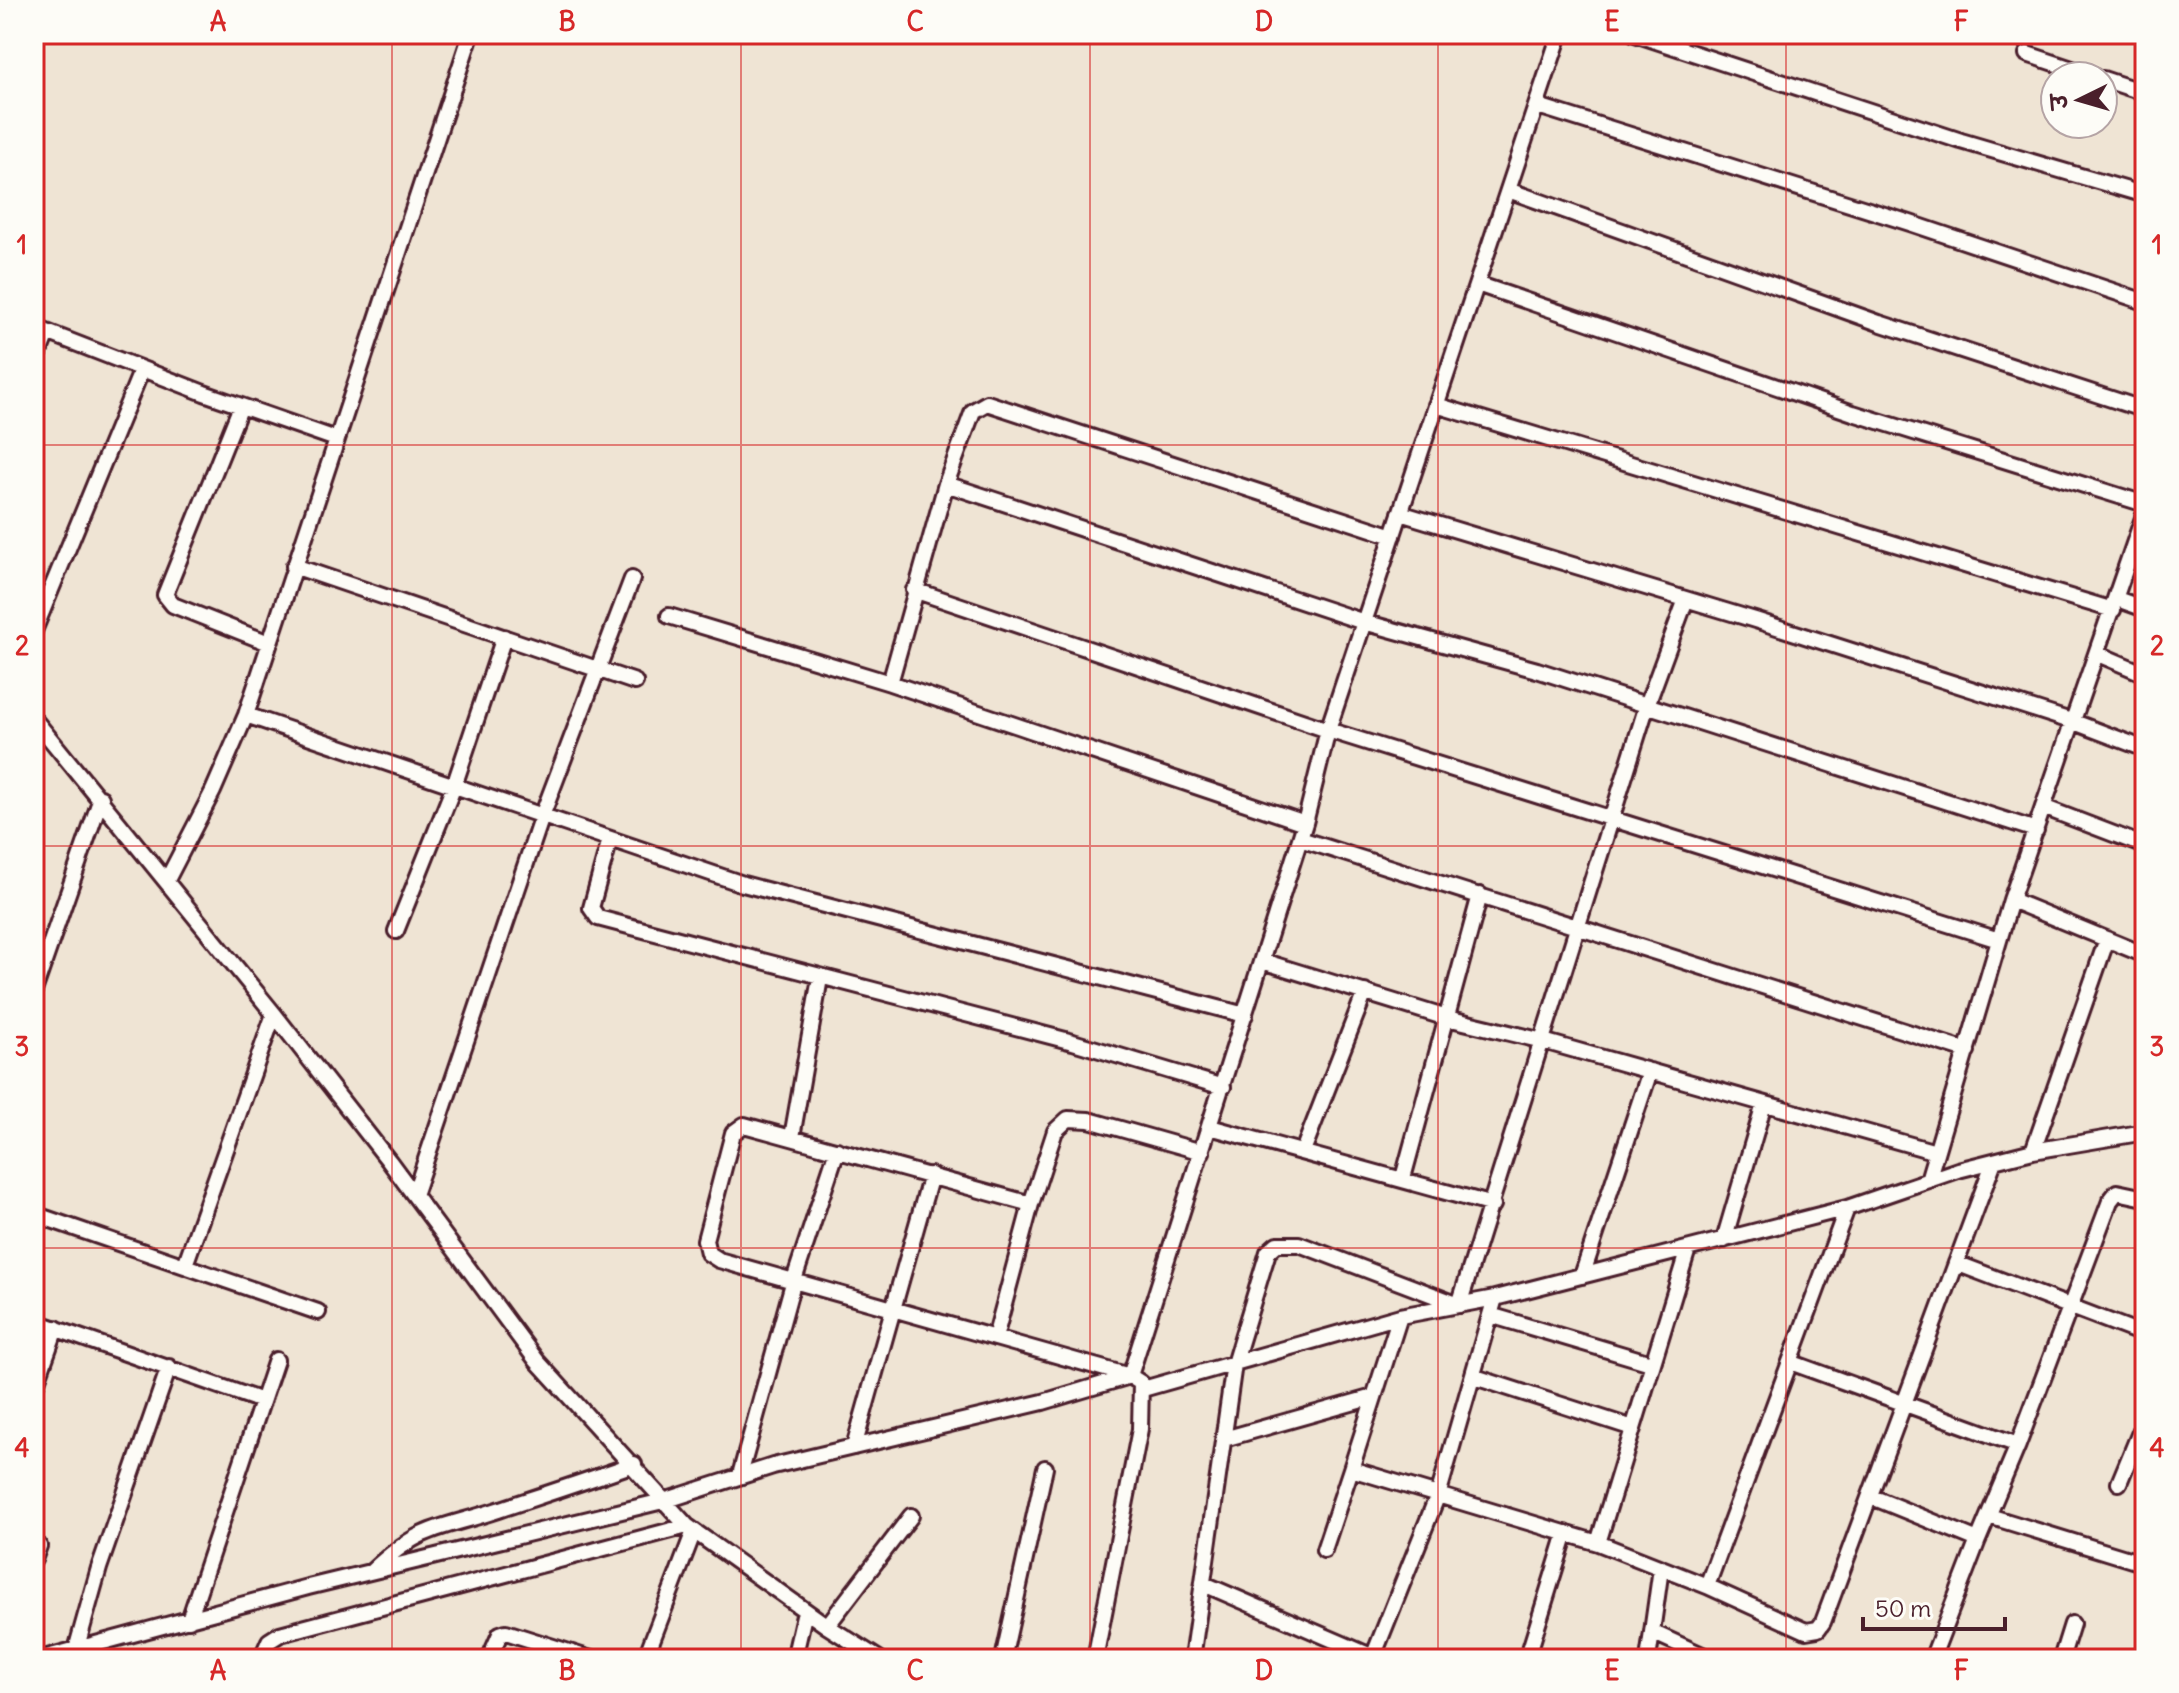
<svg xmlns="http://www.w3.org/2000/svg" width="2179" height="1693" font-family="Delius,'Playpen Sans Deva',sans-serif">
	<style>
		.lines { fill: none; stroke-linecap: round; stroke-linejoin: round }
		.minor-casing { stroke: #4a1f2b; stroke-width: 20 }
		.minor { stroke: #fdfcf7; stroke-width: 14 }
		.grid { fill: none; stroke: #d62828; stroke-width: 2; stroke-opacity: 0.55 }
		.neatline { fill: none; stroke: #d62828; stroke-width: 3 }
		.grid-label { font-size: 26px; text-anchor: middle; font-weight: bold; fill: #d62828 }
	</style>
	<rect width="100%" height="100%" fill="#efe4d4"/>
	<filter id="ink" filterUnits="userSpaceOnUse"><feTurbulence type="fractalNoise" baseFrequency=".0125" numOctaves="2"/><feDisplacementMap in="SourceGraphic" scale="16" xChannelSelector="R" yChannelSelector="G"/><feConvolveMatrix kernelMatrix="1 2 1 2 8 2 1 2 1" color-interpolation-filters="sRGB"/></filter>
	<g filter="url(#ink)">
		<g class="lines">
			<defs>
				<path id="minor" d="M1635 34 1961 141 2145 195
					M2027 54 2093 76
					M2103 79 2145 93
					M1538 106 1910 223 2145 302
					M1508 190 1879 323 2145 410
					M1477 284 1853 413 2145 504
					M34 327 204 393 336 439
					M34 365 47 333
					M1436 405 2113 610
					M241 406 165 595 173 605 269 643
					M946 484 1364 622 1537 670 2036 830
					M1400 513 1755 620 2074 722 2145 749
					M294 566 635 682
					M914 590 1328 730 1999 940
					M2117 599 2145 609
					M669 616 890 683
					M34 631 142 369
					M2098 654 2145 674
					M246 715 743 884 1245 1015
					M34 719 274 1014 389 1161 537 1361 687 1526 827 1626 879 1659
					M2043 807 2145 846
					M1305 823 890 683 946 484 973 411 987 403 1393 536
					M610 839 591 908 598 918 1073 1042 1223 1087
					M1300 839 1967 1051
					M167 880 213 791 246 715 471 34
					M2011 900 2145 955
					M396 931 454 786 504 637
					M1262 961 1447 1018 1543 1041 1936 1152
					M34 991 101 798
					M1210 1127 1493 1205
					M792 1137 820 978
					M1303 1151 1365 992
					M2033 1151 2107 939
					M1403 1178 1480 895
					M1928 1180 2011 900 2145 512
					M414 1195 542 816 632 579
					M34 1214 318 1312
					M1724 1240 1764 1104
					M1956 1263 2145 1335
					M185 1265 274 1014
					M1582 1276 1650 1071
					M1490 1315 1651 1363
					M1400 1316 1351 1469 1598 1543 1688 1249
					M34 1321 262 1401
					M995 1338 1031 1204
					M1790 1362 2018 1445
					M1130 1376 1305 823 1328 730 1560 34
					M1475 1377 1633 1428
					M1143 1389 1400 1316 1495 1298 1847 1208 1958 1170 2033 1151 2145 1132
					M34 1390 56 1328
					M1224 1439 1373 1397
					M854 1447 931 1175
					M740 1475 793 1283 837 1150
					M2119 1483 2145 1420
					M1872 1497 1978 1540 2018 1445 2110 1201 2117 1192 2145 1198
					M1989 1516 2145 1564
					M1598 1543 1707 1586 1847 1208
					M1324 1550 1351 1469
					M34 1560 39 1546
					M372 1571C422 1524 438 1530 498 1510 543 1495 589 1480 634 1464
					M1204 1584 1373 1657 1439 1492 1495 1298
					M1707 1586 1806 1631 1818 1629 1823 1622 1994 1161
					M189 1620 276 1360
					M827 1626 911 1516
					M1652 1632 1661 1568
					M76 1650 99 1568 169 1367
					M40 1659 308 1587 667 1500 773 1466 1043 1402 1130 1376
					M261 1659 269 1641 280 1634 687 1526
					M489 1659 500 1634 506 1632 591 1659
					M645 1659 694 1531
					M794 1659 805 1611
					M1003 1659 1045 1468
					M1095 1659 1140 1429 1141 1383 1130 1376 719 1260 708 1253 705 1240 733 1133 744 1125 1031 1204 1055 1131 1068 1119 1089 1120 1202 1152
					M1192 1659 1234 1364 1268 1252 1277 1244H1299L1459 1305 1647 705 1685 602
					M1527 1659 1566 1533
					M1648 1659 1652 1632 1711 1659
					M1932 1659 1978 1540
					M2061 1659 2072 1624"/>
			</defs>
			<use href="#minor" class="minor-casing"/>
			<use href="#minor" class="minor"/>
		</g>
	</g>
	<path class="grid" d="M392 34V1659M741 34V1659M1090 34V1659M1438 34V1659M1786 34V1659M34 445H2145M34 846H2145M34 1248H2145"/>
	<rect width="2179" height="1693" fill="none" stroke="#fdfcf7" stroke-width="88"/>
	<g transform="translate(2079 100) rotate(265)"><circle r="38" fill="#fdfcf7" stroke="#b5a4a5" stroke-width="2"/>
	<path d="M0-6L14 30L0 20L-14 30Z" fill="#4a1f2b"/>
	<text y="-12" font-size="22" font-weight="bold" text-anchor="middle" fill="#4a1f2b">उ</text>
	</g>
	<path d="M1863 1617v12h142v-12" fill="none" stroke="#4a1f2b" stroke-width="4"/>
	<text x="1875" y="1617" font-size="24" fill="#4a1f2b" stroke="#fdfcf7" stroke-width="6" paint-order="stroke">50 m</text>
	<rect x="44" y="44" width="2091" height="1605" class="neatline"/>
	<g class="grid-label">
		<text x="218" y="31">A</text>
		<text x="567" y="31">B</text>
		<text x="915" y="31">C</text>
		<text x="1264" y="31">D</text>
		<text x="1612" y="31">E</text>
		<text x="1961" y="31">F</text>
		<text x="22" y="254">1</text>
		<text x="2157" y="254">1</text>
		<text x="22" y="655">2</text>
		<text x="2157" y="655">2</text>
		<text x="22" y="1056">3</text>
		<text x="2157" y="1056">3</text>
		<text x="22" y="1457">4</text>
		<text x="2157" y="1457">4</text>
		<text x="218" y="1680">A</text>
		<text x="567" y="1680">B</text>
		<text x="915" y="1680">C</text>
		<text x="1264" y="1680">D</text>
		<text x="1612" y="1680">E</text>
		<text x="1961" y="1680">F</text>
	</g>
</svg>
